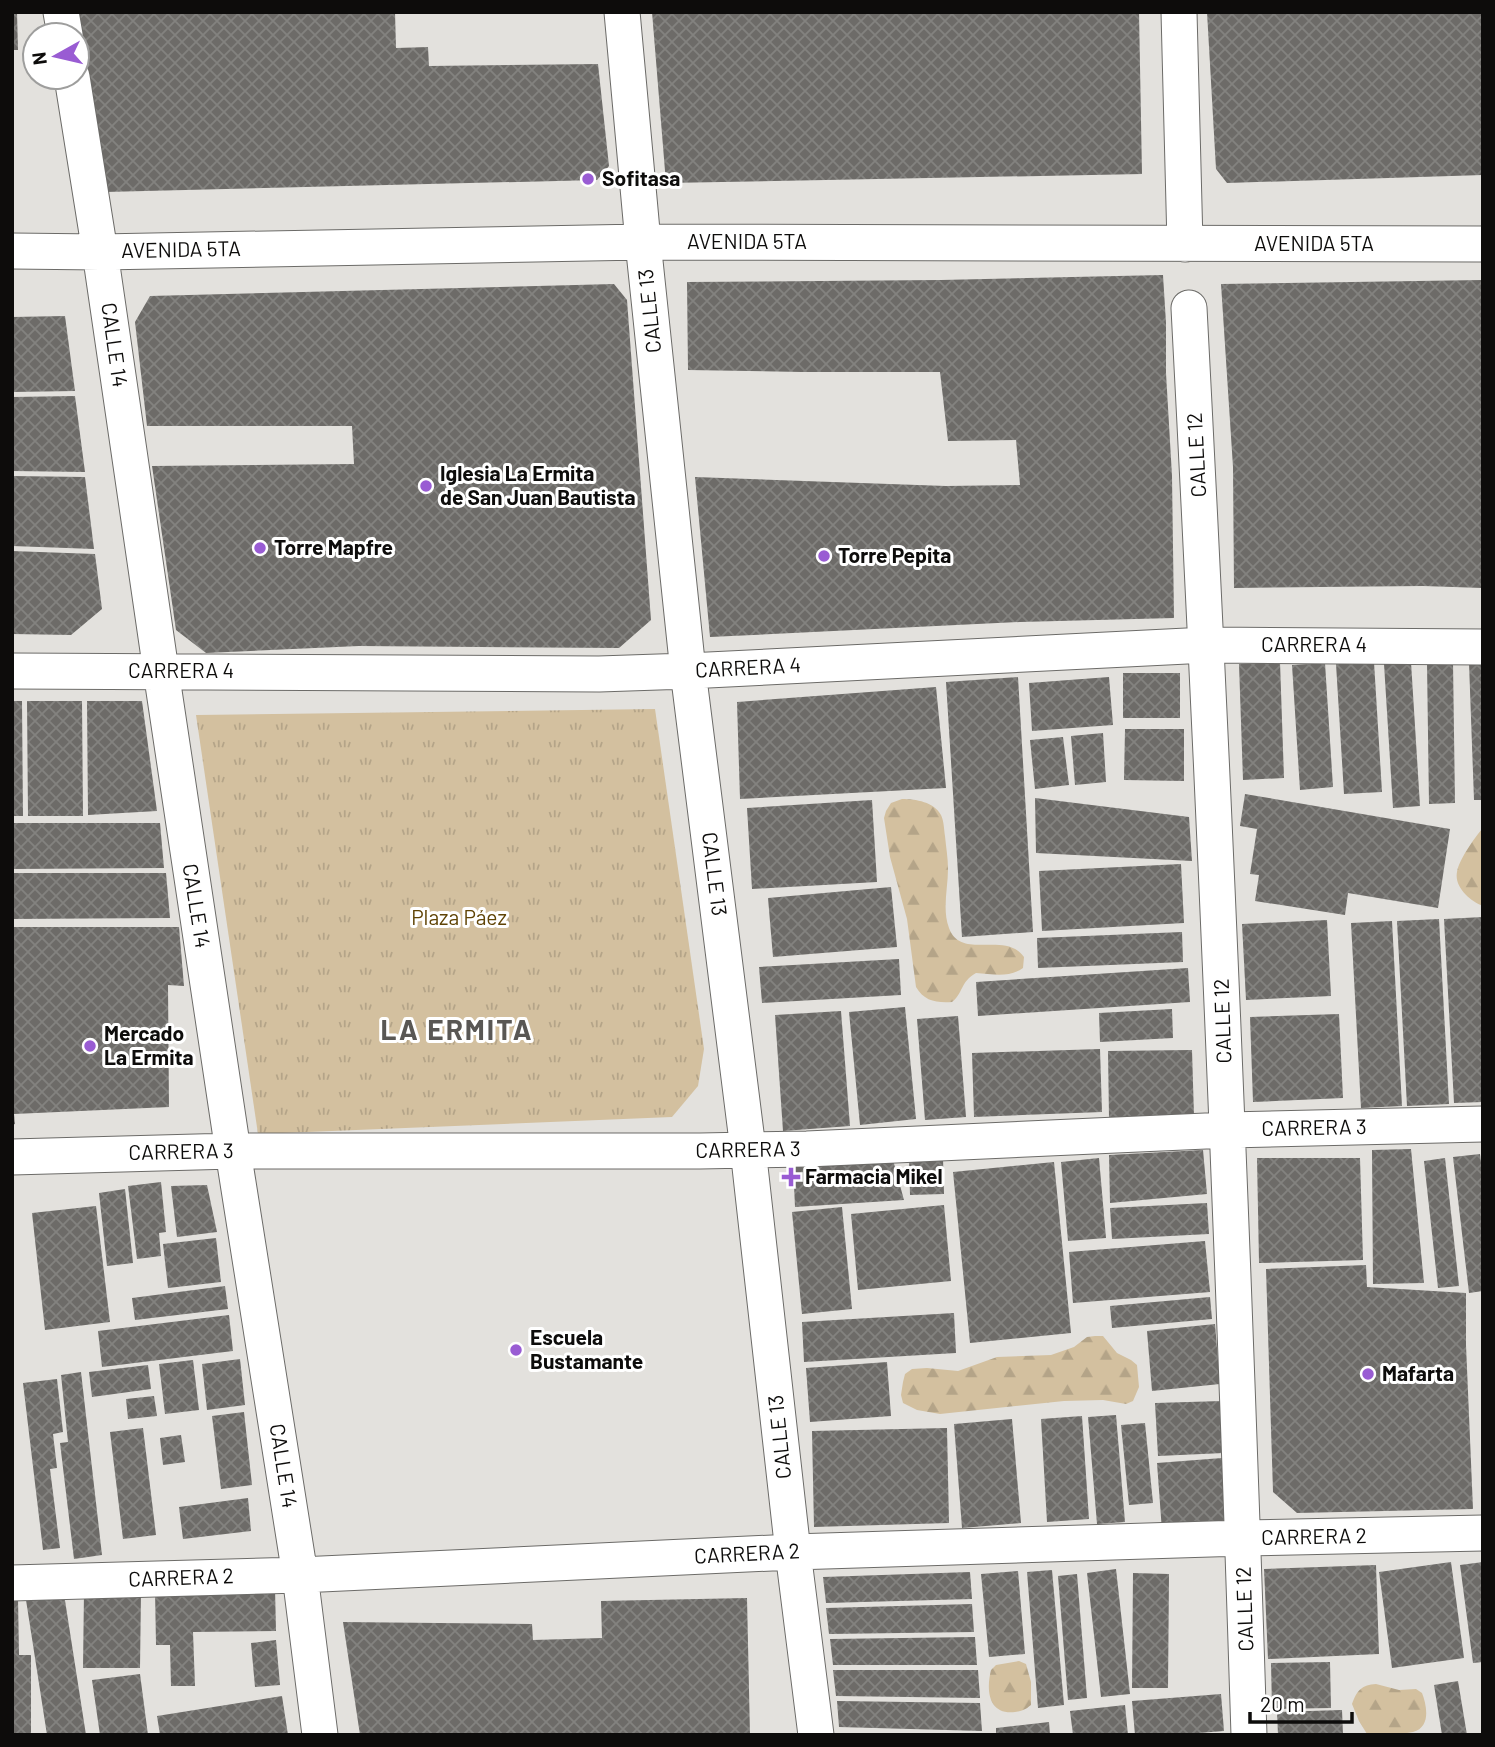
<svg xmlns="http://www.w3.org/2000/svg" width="1495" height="1747" font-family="Barlow,sans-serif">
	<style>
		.forest { fill: url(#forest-firs) }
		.park { fill: url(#park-tufts) }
		.building { fill: url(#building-cross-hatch) }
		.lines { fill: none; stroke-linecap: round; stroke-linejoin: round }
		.minor-casing { stroke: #6c6b68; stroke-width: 37 }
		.minor { stroke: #fff; stroke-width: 35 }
		.poi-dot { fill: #995cd3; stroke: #fff; stroke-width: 2.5 }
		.labels { text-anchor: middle; stroke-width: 6; stroke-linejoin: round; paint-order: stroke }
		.poi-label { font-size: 21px; font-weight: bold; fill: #0d0c0b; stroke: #fff; text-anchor: start }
		.street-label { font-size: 21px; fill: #0d0c0b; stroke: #fff }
		.park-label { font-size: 21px; fill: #604406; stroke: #fff }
		.district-label { font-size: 28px; font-weight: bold; letter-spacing: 2px; fill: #595754; stroke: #fff }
	</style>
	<defs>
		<pattern id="forest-firs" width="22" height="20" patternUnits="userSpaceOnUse" patternTransform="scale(1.75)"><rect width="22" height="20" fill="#d3c09f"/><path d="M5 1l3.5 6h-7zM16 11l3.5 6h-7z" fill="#b4a488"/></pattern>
		<pattern id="park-tufts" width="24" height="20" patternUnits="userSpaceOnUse" patternTransform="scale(1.75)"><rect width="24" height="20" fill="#d3c09f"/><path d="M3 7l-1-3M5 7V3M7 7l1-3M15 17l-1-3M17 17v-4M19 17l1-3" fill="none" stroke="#b4a488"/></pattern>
		<pattern id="building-cross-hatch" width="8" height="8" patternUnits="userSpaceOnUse" patternTransform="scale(1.75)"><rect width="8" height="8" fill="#6d6b68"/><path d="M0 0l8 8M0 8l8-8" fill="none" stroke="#83827f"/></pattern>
	</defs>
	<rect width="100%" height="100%" fill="#e3e1dd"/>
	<path class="forest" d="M902 799C916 799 934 802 941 815 944 821 944 830 945 836 946 847 948 858 948 869 948 888 942 909 949 928 961 961 1005 930 1024 957L1023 968C1009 978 992 974 976 973 960 982 963 994 952 1002 936 1003 924 1001 916 987L907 919 890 857 884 818 886 811 891 803Z
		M1483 828V906C1470 901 1454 887 1457 872 1459 860 1474 838 1483 828Z
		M1095 1336H1103L1117 1353 1131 1360 1137 1365 1139 1387 1133 1401 1126 1404 1103 1400 1064 1401 940 1414 917 1410 903 1403 901 1395 903 1382 905 1374 912 1369 927 1368 958 1371 997 1357 1051 1355 1074 1347 1087 1337Z
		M1019 1661 1026 1664 1031 1682V1705C1025 1710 1022 1711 1015 1712 988 1715 986 1690 991 1670L996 1665Z
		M1376 1684 1399 1690 1416 1689 1422 1693C1427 1706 1431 1727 1413 1732 1409 1733 1405 1733 1402 1733 1390 1735 1379 1735 1367 1734L1359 1721 1352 1704C1357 1690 1362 1685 1376 1684Z"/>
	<path class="park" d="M655 709 704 1049 698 1086 672 1117 258 1134 196 715Z"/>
	<path class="building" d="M12 12H17L18 50H12Z
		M79 12H395L396 48 428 47 429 66 598 64 609 166 597 180 105 192Z
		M652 12H1139L1142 174 666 183Z
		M1207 12H1483V175L1227 183 1216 169Z
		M1163 275 1166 323V373L1172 476 1174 618 1020 622 710 637 695 477 946 486 1020 485 1016 440 948 441 940 372H802L688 370 687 282 941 280Z
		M1483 280V588L1423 586 1234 588 1233 467 1221 284Z
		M614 284 627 300 651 620 619 648 359 646 206 653 176 630 152 466 354 464 352 426H147L135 322 150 296Z
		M65 316 75 391 12 392V317Z
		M75 396 85 472 12 471V397Z
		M12 476 85 477 94 549 12 546Z
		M12 551 95 554 102 609 71 635 12 634Z
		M1280 662 1284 778 1243 780 1239 664Z
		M1374 662 1382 792 1344 794 1336 664Z
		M1411 662 1420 806 1393 808 1384 664Z
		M1453 662 1455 803 1429 804 1427 663Z
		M1483 662V800H1474L1469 663Z
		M1325 663 1333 787 1300 790 1292 665Z
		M1123 673H1180V718H1123Z
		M1018 677 1033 932 962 937 946 682Z
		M1109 677 1113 725 1032 731 1029 683Z
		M936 687 946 788 740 799 737 702Z
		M12 701H22L23 816H12Z
		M27 701H82L83 816H28Z
		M87 701H142L157 811 88 815Z
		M1125 729H1184V781L1124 780Z
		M1103 733 1106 782 1075 785 1071 736Z
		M1063 737 1069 785 1035 789 1030 740Z
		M1245 794 1450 829 1438 908 1348 893 1345 915 1255 901 1259 875 1250 874 1257 829 1240 826Z
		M1035 798 1189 817 1192 861 1036 853Z
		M872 800 877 882 752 889 747 808Z
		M12 823H160L164 868 12 869Z
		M1181 864 1184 923 1042 931 1039 871Z
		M12 873H166L170 918 12 919Z
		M891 887 897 947 773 957 768 898Z
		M1483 917V1102L1454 1103 1444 919Z
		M1439 919 1449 1104 1407 1106 1397 921Z
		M1327 920 1331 996 1246 1000 1242 924Z
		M1392 921 1402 1106 1361 1108 1351 923Z
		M12 927H179L184 986 168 985 169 1107 14 1114 15 1124 12 1125Z
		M1182 932 1183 962 1038 968 1037 938Z
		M899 959 901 995 762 1003 759 967Z
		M1188 968 1190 1002 978 1016 976 982Z
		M905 1007 916 1119 860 1125 849 1012Z
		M1172 1009 1173 1038 1100 1042 1099 1013Z
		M841 1011 850 1126 783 1131 775 1015Z
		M1339 1014 1343 1098 1253 1102 1250 1017Z
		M958 1016 966 1117 925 1120 917 1019Z
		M1100 1049 1102 1112 974 1117 972 1053Z
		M1192 1050 1194 1116 1109 1118 1108 1051Z
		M1411 1149 1424 1283 1373 1284 1372 1150Z
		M1203 1150 1207 1194 1110 1203 1109 1155Z
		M1480 1154 1483 1179V1291L1469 1293 1453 1157Z
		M943 1158 944 1194 910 1195 909 1159Z
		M1099 1158 1106 1238 1068 1241 1061 1162Z
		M1257 1158H1360L1363 1260 1259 1263Z
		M1445 1158 1459 1286 1438 1288 1424 1161Z
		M893 1160 904 1200 795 1207 793 1163Z
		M1054 1162 1071 1333 970 1343 953 1172Z
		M161 1182 166 1232 159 1233 161 1256 137 1259 128 1186Z
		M207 1185 217 1232 177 1237 171 1186Z
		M125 1189 133 1263 107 1266 99 1193Z
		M1207 1203 1209 1234 1112 1239 1110 1208Z
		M944 1205 951 1281 858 1290 851 1214Z
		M96 1206 110 1322 45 1330 32 1213Z
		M842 1207 852 1309 802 1314 792 1212Z
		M216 1238 221 1282 168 1288 163 1244Z
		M1205 1241 1210 1292 1073 1303 1069 1252Z
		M1366 1265 1367 1287 1466 1293V1345L1473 1509 1297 1513 1273 1492 1266 1269Z
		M225 1286 228 1309 135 1320 132 1298Z
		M1210 1297 1212 1319 1112 1328 1110 1306Z
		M954 1313 956 1353 804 1362 802 1322Z
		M229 1315 233 1351 102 1367 98 1331Z
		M1215 1324 1220 1384 1152 1391 1147 1331Z
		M240 1359 245 1405 207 1410 202 1364Z
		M193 1360 199 1410 165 1414 159 1364Z
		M887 1362 891 1416 810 1422 806 1368Z
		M148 1365 151 1389 92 1397 89 1372Z
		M81 1372 102 1555 74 1559 60 1443 68 1442 61 1375Z
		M57 1379 63 1432 53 1434 57 1468 50 1469 60 1548 43 1550 23 1383Z
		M154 1396 157 1416 128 1419 126 1399Z
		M1222 1401 1224 1453 1158 1456 1155 1403Z
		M244 1412 252 1485 221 1489 212 1416Z
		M1116 1415 1125 1522 1097 1524 1088 1417Z
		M1082 1416 1089 1519 1047 1522 1041 1419Z
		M1012 1419 1021 1523 962 1528 954 1424Z
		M1145 1423 1153 1503 1129 1505 1121 1425Z
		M143 1428 156 1535 123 1539 110 1432Z
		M947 1428 949 1523 814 1527 812 1431Z
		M181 1435 185 1462 163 1465 160 1438Z
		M1222 1458 1227 1525 1162 1531 1157 1463Z
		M248 1498 251 1531 183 1539 179 1507Z
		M1451 1562 1464 1658 1392 1668 1379 1572Z
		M1483 1562V1662L1473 1663 1460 1565Z
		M1376 1565 1379 1654 1268 1659 1264 1569Z
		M1116 1569 1130 1694 1101 1697 1087 1573Z
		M1052 1570 1064 1705 1038 1708 1027 1572Z
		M1018 1571 1025 1654 989 1657 981 1574Z
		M970 1572 972 1599 826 1603 823 1577Z
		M1133 1573 1169 1574 1168 1688H1132Z
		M1077 1574 1087 1698 1068 1700 1058 1576Z
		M275 1588 276 1631 193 1632 195 1686H171L170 1645H156L155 1590Z
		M84 1591 141 1592 140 1668H83Z
		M64 1594 86 1735H47L26 1600Z
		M12 1598H18L19 1655H31V1735H12Z
		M747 1598 750 1735H360L343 1622 532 1624 533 1640 602 1638 601 1601Z
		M972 1604 974 1632 829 1634 826 1608Z
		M975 1637 977 1665H833L830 1639Z
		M276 1640 280 1685 255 1687 251 1643Z
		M1330 1662 1331 1708 1272 1709 1271 1663Z
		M833 1670H978L980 1698 836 1696Z
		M140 1674 148 1735H100L92 1680Z
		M1458 1681 1467 1735H1442L1434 1685Z
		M1221 1694 1224 1731 1174 1735H1135L1132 1701Z
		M282 1696 288 1735H160L157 1716Z
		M837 1701 980 1703 982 1731 839 1727Z
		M1125 1705 1128 1735H1073L1070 1711Z
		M1342 1710 1343 1735H1278L1277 1712Z
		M1049 1722 1050 1735H996V1728Z"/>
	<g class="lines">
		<defs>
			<path id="minor" d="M61 12 65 35
				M622 12 643 242 688 671 748 1149 793 1552 816 1735
				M1179 12 1185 244
				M72 77 100 252 161 671 233 1151 300 1575 320 1735
				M12 251 100 252 643 242 1483 244
				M1189 308C1214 784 1234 1259 1249 1735
				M12 671 599 674 688 671 1207 645 1483 647
				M12 1157 233 1151H700L807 1149 1228 1130 1483 1124
				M12 1583 300 1575 793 1552 1243 1538 1483 1533"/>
		</defs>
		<use href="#minor" class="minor-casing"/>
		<use href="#minor" class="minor"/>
	</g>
	<g class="poi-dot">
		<circle cx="588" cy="179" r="7"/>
		<circle cx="426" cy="486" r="7"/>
		<circle cx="260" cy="548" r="7"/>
		<circle cx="824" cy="556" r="7"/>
		<circle cx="90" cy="1046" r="7"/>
		<path d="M787.5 1166.5h7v7h7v7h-7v7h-7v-7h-7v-7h7z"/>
		<circle cx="516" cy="1350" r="7"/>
		<circle cx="1368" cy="1374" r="7"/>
	</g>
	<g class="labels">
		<g class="poi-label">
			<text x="602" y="186">Sofitasa</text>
			<text x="440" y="481">Iglesia La Ermita<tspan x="440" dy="24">de San Juan Bautista</tspan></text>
			<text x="274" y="555">Torre Mapfre</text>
			<text x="838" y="563">Torre Pepita</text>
			<text x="104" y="1041">Mercado<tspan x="104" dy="24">La Ermita</tspan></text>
			<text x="805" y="1184">Farmacia Mikel</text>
			<text x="530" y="1345">Escuela<tspan x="530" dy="24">Bustamante</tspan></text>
			<text x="1382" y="1381">Mafarta</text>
		</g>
		<g class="street-label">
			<text x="747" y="249">AVENIDA 5TA</text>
			<text x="1314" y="251">AVENIDA 5TA</text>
			<text transform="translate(181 250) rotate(-1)" y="7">AVENIDA 5TA</text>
			<text transform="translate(650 311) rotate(-96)" y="7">CALLE 13</text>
			<text transform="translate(114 345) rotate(82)" y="7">CALLE 14</text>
			<text transform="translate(1197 455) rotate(-93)" y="7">CALLE 12</text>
			<text x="1314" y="652">CARRERA 4</text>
			<text transform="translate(748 668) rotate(-3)" y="7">CARRERA 4</text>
			<text x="181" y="678">CARRERA 4</text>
			<text transform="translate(714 874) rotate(83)" y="7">CALLE 13</text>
			<text transform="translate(196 906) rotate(81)" y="7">CALLE 14</text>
			<text transform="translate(1223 1021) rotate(-92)" y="7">CALLE 12</text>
			<text transform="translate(1314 1128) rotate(-1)" y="7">CARRERA 3</text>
			<text transform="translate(748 1150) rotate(-1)" y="7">CARRERA 3</text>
			<text transform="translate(181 1152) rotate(-1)" y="7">CARRERA 3</text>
			<text transform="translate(780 1437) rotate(-96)" y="7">CALLE 13</text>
			<text transform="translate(283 1466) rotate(81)" y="7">CALLE 14</text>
			<text transform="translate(1314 1537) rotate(-1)" y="7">CARRERA 2</text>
			<text transform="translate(747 1554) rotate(-3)" y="7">CARRERA 2</text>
			<text transform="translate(181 1578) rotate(-2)" y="7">CARRERA 2</text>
			<text transform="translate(1245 1609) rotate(-92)" y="7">CALLE 12</text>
		</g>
		<g class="park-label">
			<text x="459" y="925">Plaza Páez</text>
		</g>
		<g class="district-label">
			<text x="457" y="1040">LA ERMITA</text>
		</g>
	</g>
	<rect width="1495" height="1747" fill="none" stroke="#0d0c0b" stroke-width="28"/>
	<g transform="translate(56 56) rotate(262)"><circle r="33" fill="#ffffff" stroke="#9e9e9d" stroke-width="2"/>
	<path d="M0-5L12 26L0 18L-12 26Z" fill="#995cd3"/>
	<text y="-10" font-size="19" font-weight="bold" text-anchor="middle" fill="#0d0c0b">N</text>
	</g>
	<path d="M1250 1712v10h102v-10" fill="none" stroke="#0d0c0b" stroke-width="3.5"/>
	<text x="1260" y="1712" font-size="21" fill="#0d0c0b" stroke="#ffffff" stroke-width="5" paint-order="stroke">20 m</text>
</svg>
